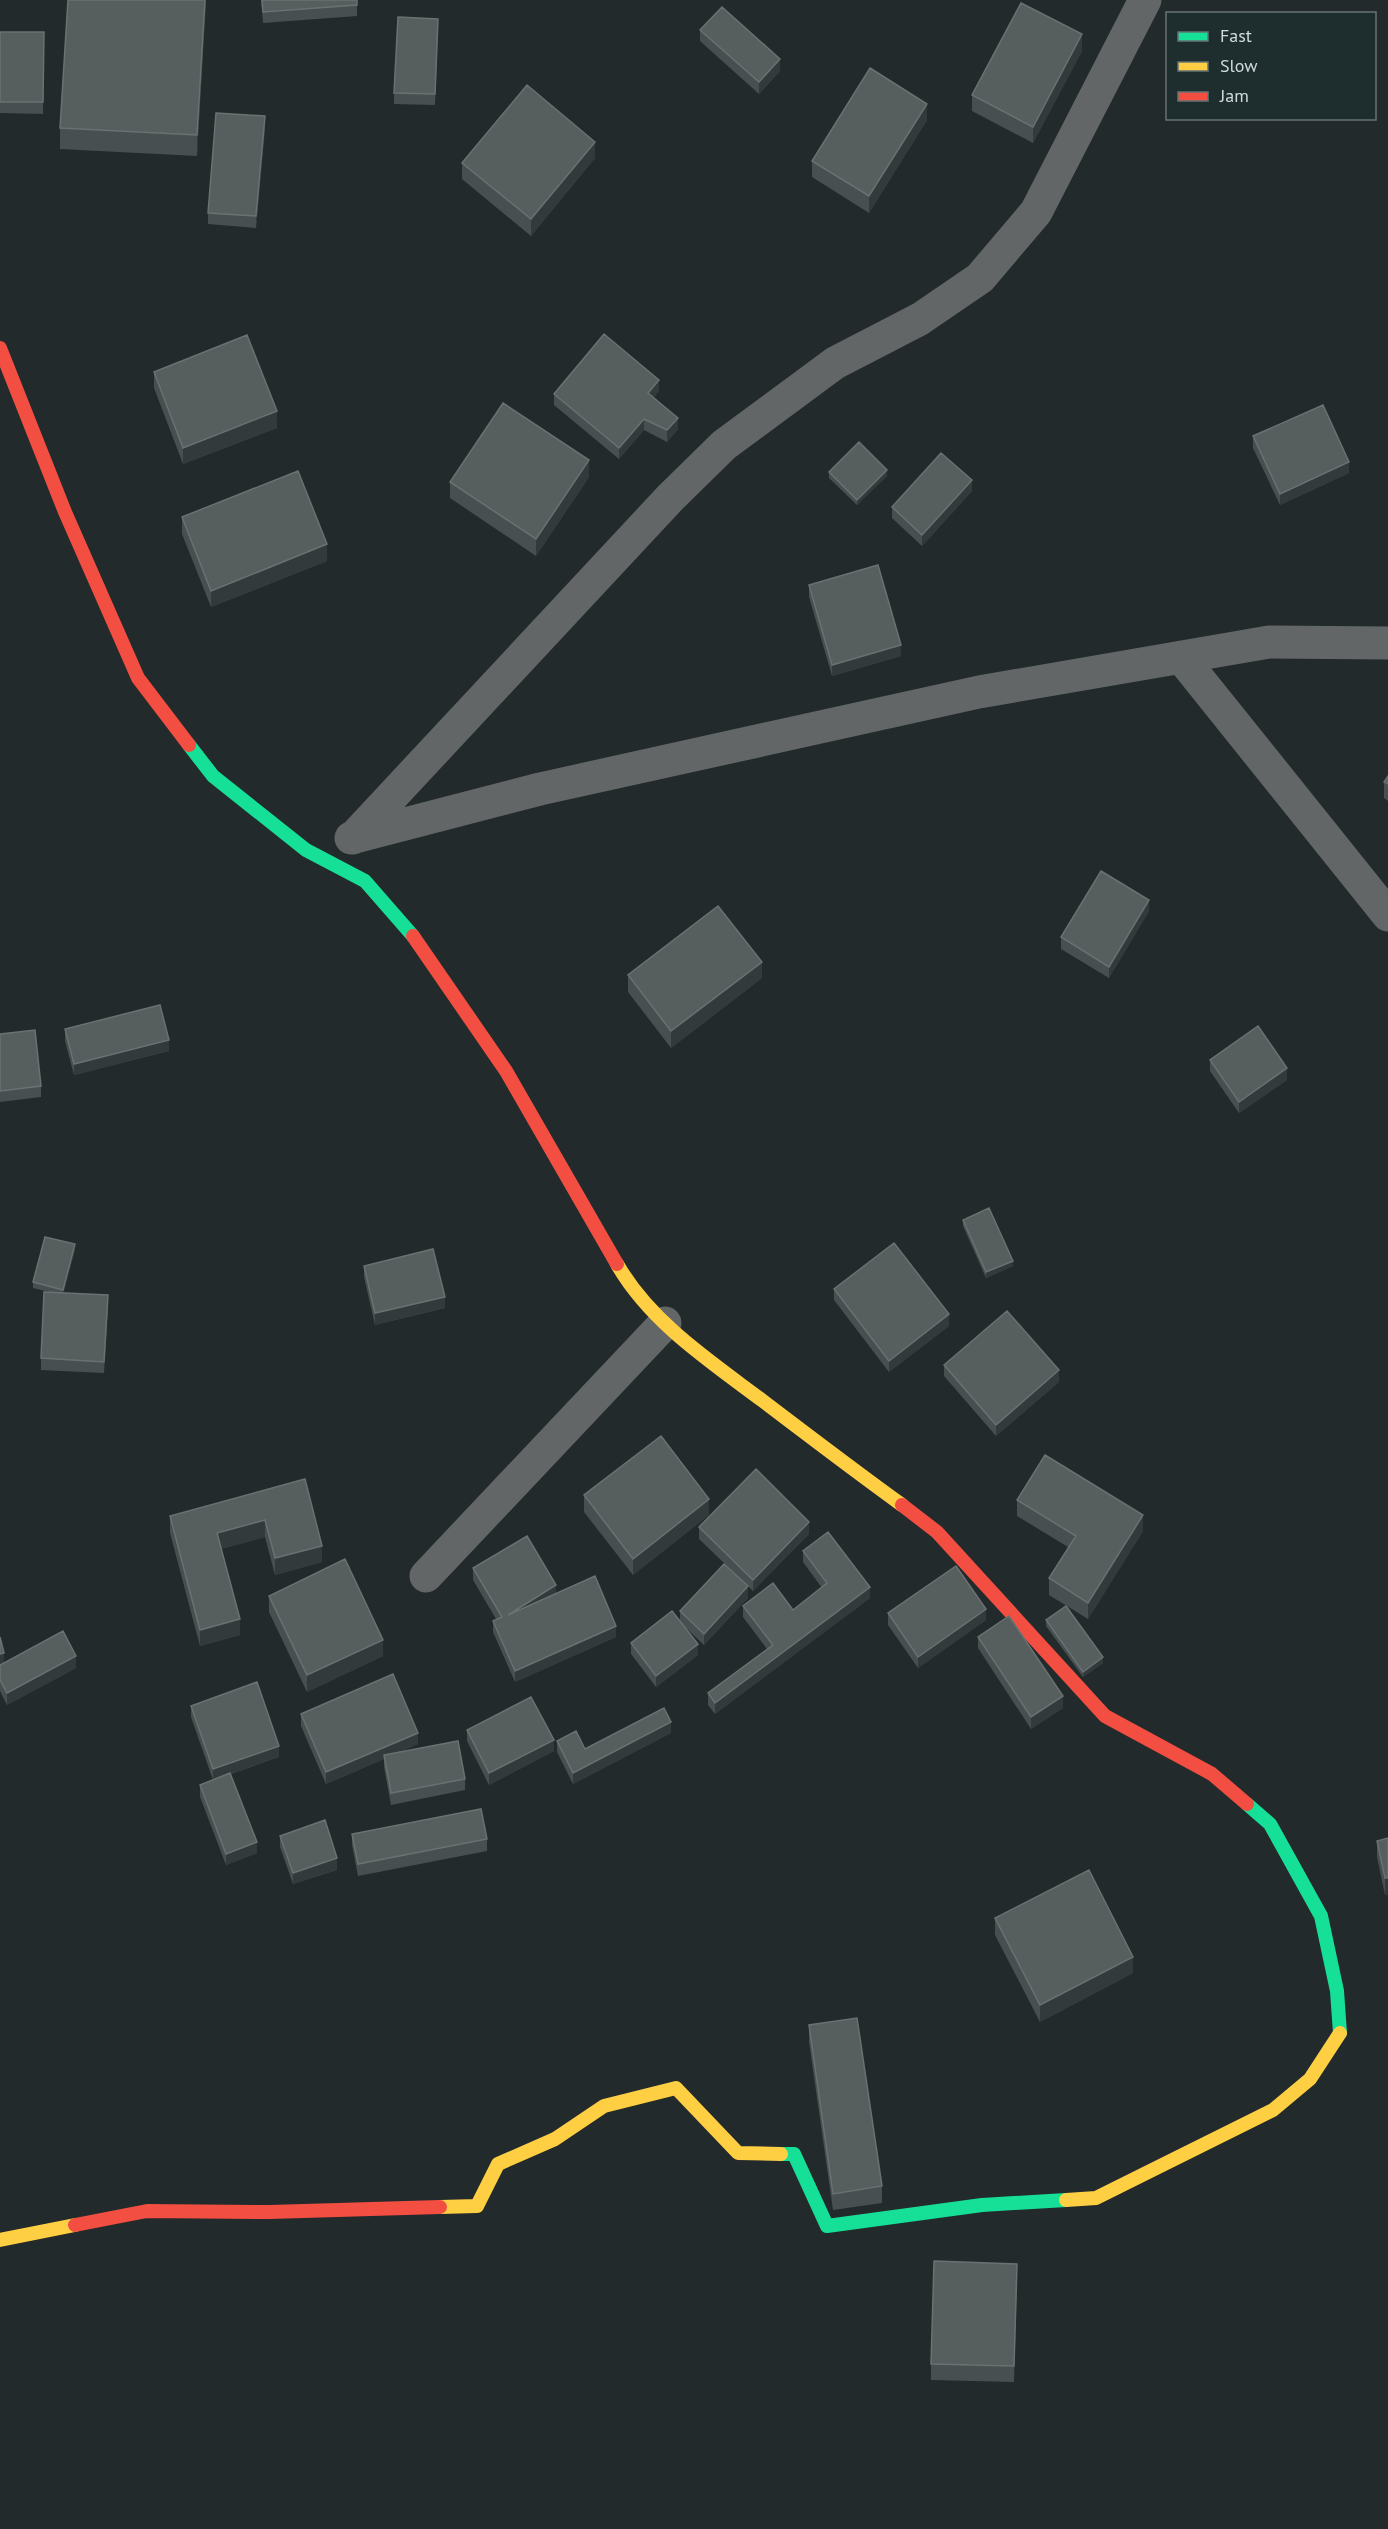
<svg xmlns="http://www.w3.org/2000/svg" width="1388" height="2529" font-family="'PT Sans',sans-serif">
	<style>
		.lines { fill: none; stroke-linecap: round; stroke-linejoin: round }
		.street { stroke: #636666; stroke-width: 33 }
		.fast { stroke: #16e098; stroke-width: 14 }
		.slow { stroke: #ffcf43; stroke-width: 14 }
		.jam { stroke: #f24e42; stroke-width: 14 }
		.wall { fill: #484f50 }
		.shaded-wall { fill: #333a3b }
		.building { fill: #575e5e; stroke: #6a7172; stroke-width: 1.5 }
	</style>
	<rect width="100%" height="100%" fill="#222a2b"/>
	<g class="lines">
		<path class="street" d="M1181 657 1388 915
			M351 838 540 789 979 692 1269 642 1388 643
			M353 838 670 498 724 445 835 363 920 319 980 278 1036 212 1145 0
			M426 1576 665 1323"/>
		<path class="fast" d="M189 745 213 776 306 850 365 881 413 936
			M1247 1804 1270 1824 1321 1916 1337 1991 1340 2033
			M781 2154H794L827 2226 982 2205 1066 2200"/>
		<path class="slow" d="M617 1264C650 1322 711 1362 763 1401 809 1436 855 1471 902 1505
			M1066 2200 1096 2198 1273 2110 1310 2079 1340 2033
			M440 2207 477 2206 498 2164 555 2139 604 2106 676 2088 738 2153 781 2154
			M0 2240 75 2225"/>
		<path class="jam" d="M0 348 65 512 138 678 189 745
			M413 936 506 1071 617 1264
			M902 1505 937 1532 1105 1716 1212 1774 1247 1804
			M75 2225 147 2211 269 2212 440 2207"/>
	</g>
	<path class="wall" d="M68 0H206L197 156 60 149V128Z
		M261 0H357V16L263 23Z
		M438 30 435 105 394 104V93Z
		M700 30 780 71 759 94 700 41Z
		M0 32H44L43 114 0 113Z
		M1082 51 1033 143 972 111V95Z
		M927 120 869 213 812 177V161Z
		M265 128 256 228 208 224V213Z
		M595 158 531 236 462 179V163Z
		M154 372 277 428 183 464 154 388Z
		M659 391 653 398 678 429 667 442 644 430 619 459 554 405V394Z
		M1253 436 1349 473 1280 505 1253 448Z
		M829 472 887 476 857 505 829 478Z
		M589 477 536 556 450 498V482Z
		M972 491 922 546 892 518V507Z
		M182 517 327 561 211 607 182 534Z
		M809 585 901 656 832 676 809 597Z
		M1388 776V801L1384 798V782Z
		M1149 911 1109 978 1061 949V937Z
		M628 975 762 978 671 1048 628 992Z
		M65 1029 169 1051 74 1075 65 1041Z
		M0 1034 41 1086V1097L0 1102Z
		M1210 1060 1287 1080 1239 1113 1210 1071Z
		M963 1220 1013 1266 986 1278 963 1226Z
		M75 1250 63 1293 108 1306 104 1373 41 1370V1358L49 1292 33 1288V1282Z
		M364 1266 445 1308 375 1325 364 1277Z
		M834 1289 949 1326 889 1372 834 1300Z
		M944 1365 1059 1382 996 1436 944 1376Z
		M305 1479 322 1562 275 1575 265 1537 221 1549 240 1635 200 1646 170 1533V1516Z
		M584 1495 709 1515 633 1575 584 1512Z
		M1017 1500 1143 1531 1088 1619 1049 1595V1578L1068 1547 1017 1516Z
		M699 1527 809 1534 753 1591 699 1539Z
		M803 1551 870 1598 715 1714 708 1705V1693L767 1649 743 1617V1606L793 1610 822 1588 803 1562Z
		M473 1568 556 1593 616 1637 515 1682 493 1632V1621L496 1619 473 1580Z
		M269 1596 383 1656 307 1692 269 1612Z
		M748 1598 704 1645 686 1628 698 1655 656 1687 631 1654V1643L680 1621V1611Z
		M888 1613 986 1620 918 1668 888 1625Z
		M1046 1620 1103 1663 1083 1677 1046 1626Z
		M0 1637 4 1663 76 1668 7 1705 0 1691Z
		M978 1637 1063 1708 1031 1729 978 1648Z
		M191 1706 279 1757 231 1774 257 1853 226 1865 200 1797V1785L213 1780 191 1717Z
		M301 1714 418 1744 397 1753 465 1779V1790L391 1805 384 1767V1759L326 1784 301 1726Z
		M467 1730 554 1751 489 1785 467 1741Z
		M671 1733 573 1784 557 1752V1741L585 1749Z
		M352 1834 487 1839V1851L358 1876 352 1845Z
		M280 1836 337 1870 293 1884 280 1847Z
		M1388 1838V1894L1385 1895 1377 1857V1841Z
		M995 1918 1133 1973 1040 2022 995 1935Z
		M809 2025 882 2186V2203L833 2210 809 2042Z
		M1017 2281 1014 2382 931 2380V2364Z"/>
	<path class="shaded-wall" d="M205 0H206L197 156V135Z
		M1082 34V51L1033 143V127Z
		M780 59V71L759 94V82Z
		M927 104V120L869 213V196Z
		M265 116V128L256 228V216Z
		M595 142V158L531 236V219Z
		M659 380V391L648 405V393Z
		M277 411V428L183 464V448Z
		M678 418V429L667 442V430Z
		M644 419V430L619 459V448Z
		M589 460V477L536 556V539Z
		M1349 462V473L1280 505V494Z
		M887 470V476L857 505V500Z
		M972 480V491L922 546V535Z
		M327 544V561L211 607V591Z
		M901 645V656L832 676V665Z
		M1149 900V911L1109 978V967Z
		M762 962V978L671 1048V1031Z
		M169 1040V1051L74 1075V1064Z
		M1287 1068V1080L1239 1113V1102Z
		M75 1244V1250L63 1296V1290Z
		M1013 1261V1266L986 1278V1272Z
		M108 1295V1306L104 1373V1362Z
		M445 1297V1308L375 1325V1313Z
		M949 1314V1326L889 1372V1361Z
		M1059 1370V1382L996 1436V1425Z
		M709 1499V1515L633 1575V1559Z
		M1143 1515V1531L1088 1619V1603Z
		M265 1520V1537L217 1550V1533Z
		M809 1522V1534L753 1591V1580Z
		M322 1546V1562L275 1575V1558Z
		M556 1585V1596L508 1615Z
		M748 1586V1598L704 1645V1634Z
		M870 1587V1598L715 1714V1703Z
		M986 1609V1620L918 1668V1657Z
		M240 1619V1635L200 1646V1630Z
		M616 1626V1637L515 1682V1671Z
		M383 1640V1656L307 1692V1675Z
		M698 1644V1655L656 1687V1676Z
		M4 1653V1664L0 1665V1654Z
		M76 1656V1668L7 1705V1693Z
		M1103 1657V1663L1083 1677V1672Z
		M1063 1696V1708L1031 1729V1717Z
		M671 1722V1733L573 1784V1773Z
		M418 1733V1744L384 1758V1755V1759L326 1784V1772Z
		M554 1740V1751L489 1785V1773Z
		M279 1746V1757L213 1780V1769Z
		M257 1842V1853L226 1865V1854Z
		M337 1858V1870L293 1884V1873Z
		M1385 1878H1388V1894L1385 1895Z
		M1133 1957V1973L1040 2022V2005Z"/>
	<path class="building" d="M68 0H205L197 135 60 128Z
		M262 0H357V5L263 12Z
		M1021 3 1082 34 1033 127 972 95Z
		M722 7 780 59 759 82 700 30Z
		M398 17 438 19 435 94 394 93Z
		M0 32H44L43 102H0Z
		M870 68 927 104 869 196 812 161Z
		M527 85 595 142 531 219 462 163Z
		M216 113 265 116 256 216 208 213Z
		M604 334 659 380 648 393 678 418 667 430 644 419 619 448 554 394Z
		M247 335 277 411 183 448 154 372Z
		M503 403 589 460 536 539 450 482Z
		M1323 405 1349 462 1280 494 1253 436Z
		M859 442 887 470 857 500 829 472Z
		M941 453 972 480 922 535 892 507Z
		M298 471 327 544 211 591 182 517Z
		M878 565 901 645 832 665 809 585Z
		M1388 776V784L1384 782Z
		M1101 871 1149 900 1109 967 1061 937Z
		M718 906 762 962 671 1031 628 975Z
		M160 1005 169 1040 74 1064 65 1029Z
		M1258 1026 1287 1068 1239 1102 1210 1060Z
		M35 1030 41 1086 0 1091V1034Z
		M989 1208 1013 1261 986 1272 963 1220Z
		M45 1237 75 1244 63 1290 33 1282Z
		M894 1243 949 1314 889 1361 834 1289Z
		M433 1249 445 1297 375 1313 364 1266Z
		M44 1292 108 1295 104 1362 41 1358Z
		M1007 1311 1059 1370 996 1425 944 1365Z
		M661 1436 709 1499 633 1559 584 1495Z
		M1045 1455 1143 1515 1088 1603 1049 1578 1076 1536 1017 1500Z
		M756 1469 809 1522 753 1580 699 1527Z
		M305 1479 322 1546 275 1558 265 1520 217 1533 240 1619 200 1630 170 1516Z
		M828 1532 870 1587 715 1703 708 1693 773 1645 743 1606 773 1583 793 1610 827 1583 803 1551Z
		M527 1536 556 1585 508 1615 595 1576 616 1626 515 1671 493 1621 502 1617 473 1568Z
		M345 1559 383 1640 307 1675 269 1596Z
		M724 1564 748 1586 704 1634 680 1611Z
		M956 1566 986 1609 918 1657 888 1613Z
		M1066 1606 1103 1657 1083 1672 1046 1620Z
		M672 1611 698 1644 656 1676 631 1643Z
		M1009 1616 1063 1696 1031 1717 978 1637Z
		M63 1631 76 1656 7 1693 0 1680V1665Z
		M0 1637 4 1653 0 1654Z
		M393 1674 418 1733 326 1772 301 1714Z
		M257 1682 279 1746 213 1769 191 1706Z
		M531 1697 554 1740 489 1773 467 1730Z
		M664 1708 671 1722 573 1773 557 1741 576 1731 585 1749Z
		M458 1741 465 1779 391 1793 384 1755Z
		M230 1773 257 1842 226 1854 200 1785Z
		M481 1809 487 1839 358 1864 352 1834Z
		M325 1820 337 1858 293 1873 280 1836Z
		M1388 1838V1878H1385L1377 1841Z
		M1089 1870 1133 1957 1040 2005 995 1918Z
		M857 2018 882 2186 833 2194 809 2025Z
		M934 2261 1017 2264 1014 2366 931 2364Z"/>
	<rect x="1166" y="12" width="210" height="108" fill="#1e2e2f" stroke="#667374" stroke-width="1.5"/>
	<rect x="1178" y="32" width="30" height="9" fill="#16e098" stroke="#667374" stroke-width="1.5"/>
	<text x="1220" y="42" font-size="18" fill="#d1dbdb">Fast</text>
	<rect x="1178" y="62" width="30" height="9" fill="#ffcf43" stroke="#667374" stroke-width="1.5"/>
	<text x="1220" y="72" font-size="18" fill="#d1dbdb">Slow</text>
	<rect x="1178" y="92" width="30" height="9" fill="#f24e42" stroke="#667374" stroke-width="1.5"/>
	<text x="1220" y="102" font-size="18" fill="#d1dbdb">Jam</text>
</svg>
